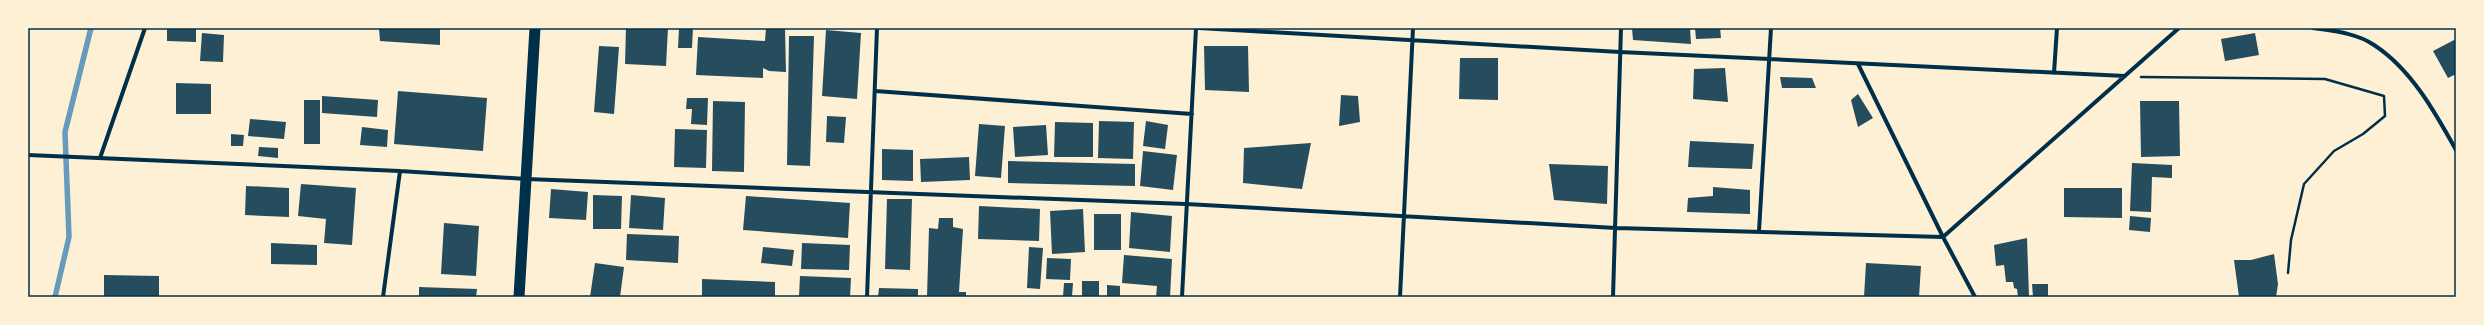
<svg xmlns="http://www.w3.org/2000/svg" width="2484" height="325" font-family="'Fira Sans',sans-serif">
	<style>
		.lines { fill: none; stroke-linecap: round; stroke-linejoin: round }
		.stream { stroke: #669bbc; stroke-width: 5.5 }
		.building { fill: #264d5e }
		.path { stroke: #003049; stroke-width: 2.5 }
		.minor { stroke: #003049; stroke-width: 4 }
		.trunk { stroke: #003049; stroke-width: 11 }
		.neatline { fill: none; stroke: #003049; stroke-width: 1.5 }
	</style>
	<rect width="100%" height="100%" fill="#fdf0d5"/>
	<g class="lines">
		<path class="stream" d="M55 297 69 237 65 132 91 28"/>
	</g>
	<path class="building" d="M167 28H196V42L167 41Z
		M379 28H440V45L380 41Z
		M626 28H668L666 66 625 64Z
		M679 28H693L692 48H678Z
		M766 28H785L786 72 769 71 763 68V78L696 75 698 37 765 41Z
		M1632 28H1690L1691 44 1633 40Z
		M1695 28H1720L1721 38 1696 39Z
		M826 30 861 33 857 99 822 96Z
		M202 33 224 35 223 62 200 61Z
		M2255 33 2259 55 2225 61 2221 39Z
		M789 36H814L810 166 787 165Z
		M2456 39V74L2448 78 2433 51Z
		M599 46 619 47 614 114 594 112Z
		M1204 46H1248L1249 92 1205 90Z
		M1460 58H1498V100L1459 99Z
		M1725 68 1728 102 1693 99 1694 69Z
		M1780 77 1812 78 1816 88H1782Z
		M176 83 211 84V114H176Z
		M398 91 487 98 483 151 394 144Z
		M1858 94 1873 118 1858 127 1851 100Z
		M1341 95 1358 96 1360 122 1339 126Z
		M322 96 378 100 377 117 322 113Z
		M687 98H708L707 125 691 124 692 109H686Z
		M304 100H320V144H304Z
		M713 101 745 102 744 172 712 171Z
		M2140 101H2179L2180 156 2141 157Z
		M827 116 846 117 844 143 826 142Z
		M250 119 286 122 284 139 248 136Z
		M1099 121 1134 122 1133 159 1098 158Z
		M1146 121 1168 125 1165 149 1143 146Z
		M1055 122 1093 123V157H1054Z
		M979 124 1005 126 1001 178 975 176Z
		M1046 125 1048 155 1015 157 1013 127Z
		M362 127 388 130 387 147 360 145Z
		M675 129 707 130 706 168 674 167Z
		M231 134 244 135 243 146H231Z
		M1690 141 1754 144 1752 169 1688 167Z
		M1311 143 1302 189 1243 183 1244 148Z
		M259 147 278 148V158L258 156Z
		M882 149 913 150V181L882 180Z
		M1143 151 1177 155 1173 190 1140 186Z
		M969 157 970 180 921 182 920 159Z
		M1008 161 1135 164V186L1008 183Z
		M2132 163 2172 165V178L2152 177 2151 212 2130 211Z
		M1549 164 1608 166 1607 204 1554 200Z
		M301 184 356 188 352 245 324 243 326 219 298 216Z
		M246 186 289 188V217L245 215Z
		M1713 187 1750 190V214L1687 212 1688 198 1713 196Z
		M2064 188H2122V218L2064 217Z
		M551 189 588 192 586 220 549 218Z
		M593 195 622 196 621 229H593Z
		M631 195 665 198 663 230 629 228Z
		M746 196 850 203 848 238 743 230Z
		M887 199H912L910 270 885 269Z
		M979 206 1040 209 1039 241 978 239Z
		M1083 209 1085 252 1052 254 1050 211Z
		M1131 212 1172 216 1170 252 1129 248Z
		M1094 214H1121V250H1094Z
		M2130 216 2151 218 2150 232 2129 230Z
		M939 218H953V227L963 229 959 292H966V297H927L929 228 938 229Z
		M444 223 479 226 476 276 441 274Z
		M627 234 679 236 678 263 626 260Z
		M2027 238 2029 296 2018 297 2017 289 2014 288 2013 282H2006L2004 265 1996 266 1994 245Z
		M271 243 317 245V265L271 264Z
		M802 243 850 245 849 270 801 269Z
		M763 247 794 250 792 266 761 263Z
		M1029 247 1043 248 1040 289 1027 288Z
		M2274 254 2278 284 2276 297H2239L2234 260H2251Z
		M1124 255 1172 259 1170 297H1156L1157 286 1122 283Z
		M1047 258 1071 259 1070 280 1046 279Z
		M595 263 624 267 620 297H590Z
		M1866 263 1921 266 1919 297H1864Z
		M104 275 159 276V297H104Z
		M800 276 851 278 850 297H799Z
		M702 279 775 282V297H702Z
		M1082 281H1099V297H1082Z
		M1064 283H1073L1072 297H1063Z
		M2032 284H2048V297H2033Z
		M1107 285 1120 286V297H1107Z
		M419 287 477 289 476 297H419Z
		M879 288 918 289V297H878Z"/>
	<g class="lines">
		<path class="path" d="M2141 77 2325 79 2384 96 2385 116 2363 134 2334 151 2304 184 2291 240 2288 273"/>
		<path class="minor" d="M1199 28 1620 52 2125 76
			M2313 28C2333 31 2357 33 2374 45 2411 69 2435 112 2456 150
			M1858 64 1943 237 1975 297
			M2054 73 2057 28
			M875 91 1192 114
			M28 155 400 171 526 179 1186 204 1616 228 1943 237 2179 28
			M100 158 145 28
			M1759 231 1771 28
			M383 297 400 171
			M867 297 877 28
			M1182 297 1196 28
			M1400 297 1413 28
			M1613 297 1621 28"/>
		<path class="trunk" d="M519 297 535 28"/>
	</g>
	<rect width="2484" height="325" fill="none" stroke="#fdf0d5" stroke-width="58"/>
	<rect x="29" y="29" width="2426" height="267" class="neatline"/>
</svg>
